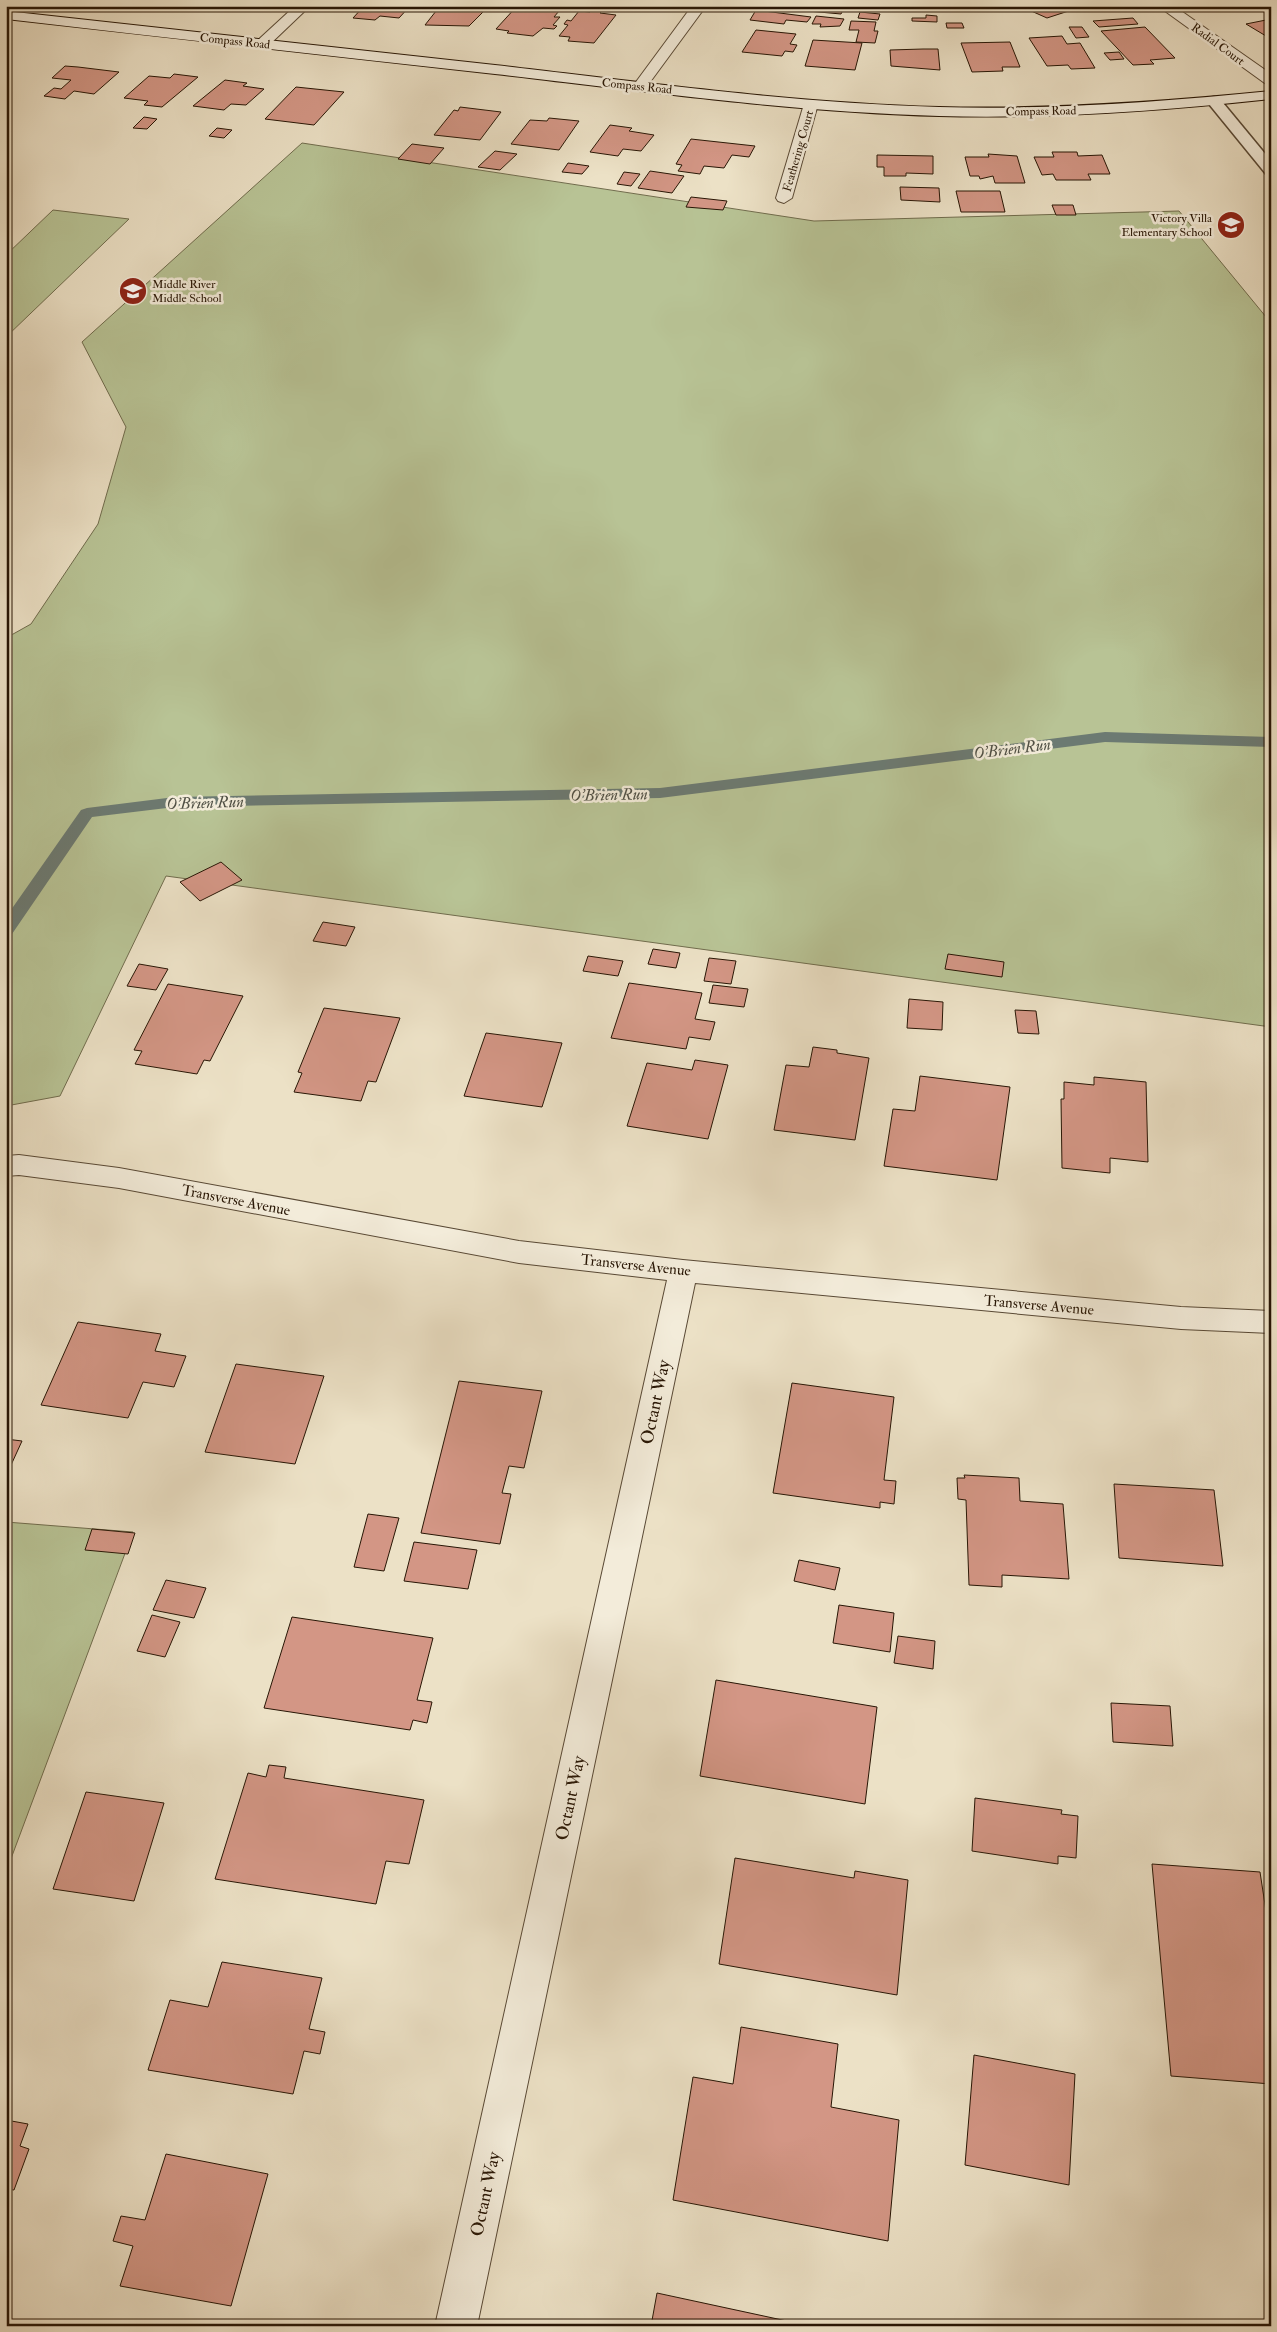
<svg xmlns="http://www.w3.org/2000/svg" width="1277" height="2332" font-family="'IM FELL Double Pica',serif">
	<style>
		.green { fill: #b8c395; stroke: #706c4d }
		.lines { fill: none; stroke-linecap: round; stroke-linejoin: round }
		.stream { fill: #6c7a72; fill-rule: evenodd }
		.building { fill: #d39685; stroke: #281605 }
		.lane-casing { stroke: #594935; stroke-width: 3 }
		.street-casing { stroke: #594935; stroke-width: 2 }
		.secondary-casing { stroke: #281605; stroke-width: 2 }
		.lane { fill: #f3ecda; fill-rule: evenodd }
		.street { fill: #f3ecda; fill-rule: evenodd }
		.secondary { fill: #f3ecda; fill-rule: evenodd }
		.labels { text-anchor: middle; stroke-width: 5; stroke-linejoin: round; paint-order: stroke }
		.far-street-label { font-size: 12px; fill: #281605; stroke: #f3ecda }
		.far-poi-label { font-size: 12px; fill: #281605; stroke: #f3ecda; text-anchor: end }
		.street-label { font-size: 15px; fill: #281605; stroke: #f3ecda }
		.water-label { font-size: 16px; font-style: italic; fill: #505045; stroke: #f3ecda }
		.near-street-label { font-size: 18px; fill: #281605; stroke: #f3ecda }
	</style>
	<rect width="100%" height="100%" fill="#ece1c6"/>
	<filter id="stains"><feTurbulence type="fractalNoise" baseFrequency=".004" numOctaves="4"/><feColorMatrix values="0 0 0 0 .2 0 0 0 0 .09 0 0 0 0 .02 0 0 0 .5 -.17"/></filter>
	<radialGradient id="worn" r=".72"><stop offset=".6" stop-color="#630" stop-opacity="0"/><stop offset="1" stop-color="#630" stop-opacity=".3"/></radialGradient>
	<path class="green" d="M302 143 814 221 1179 211 1271 323V1027L166 876 60 1096 6 1106V638L31 624 98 524 126 427 82 342Z
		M53 210 129 219 6 337V255Z
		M6 1522 133 1532 6 1872Z"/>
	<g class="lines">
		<path class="stream" d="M1105 732 1271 737V747L1105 742 660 798 175 807 92 817 12 934 6 935V917L81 810 87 808 175 797 660 788Z"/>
	</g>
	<path class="building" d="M364 6H410L399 18 380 16 375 20 353 18Z
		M440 6H489L469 26 425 25Z
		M517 6H558L554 11H559L554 17H560L553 25 557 26 554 29 543 28 533 36 507 33 509 31 496 29Z
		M788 6H845L841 14 786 9Z
		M1020 6H1084L1047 18Z
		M593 9 603 10 600 13 616 15 594 43 568 41 570 37 559 36 568 25 564 24 567 20 571 21 579 11 590 12Z
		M756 10 811 17 807 22 786 20 784 24 750 20Z
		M860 12 880 14 878 20 858 18Z
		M926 15 937 16V22L912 21V18H926Z
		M816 16 844 19 840 26 820 27 821 24H812Z
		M1133 18 1138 24 1099 27 1093 21Z
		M1271 19V39L1246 24Z
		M851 21 876 22 874 31H878L875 43 856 42 859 30H849Z
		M946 23H962L964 28H947Z
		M1069 27H1082L1089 37 1076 38Z
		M1145 27 1175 58 1150 60 1154 64 1133 65 1101 31Z
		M756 30 796 34 790 44 797 45 793 52 785 51 782 56 742 52Z
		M1062 36 1067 44 1080 43 1095 68 1071 69 1068 65 1047 66 1029 38Z
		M813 40 862 43 855 70 805 66Z
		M1010 42 1020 67H1002L1003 71 972 72 961 43Z
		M923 49H938L940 70 891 66 890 50Z
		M1119 52 1124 59 1110 60 1104 53Z
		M65 66 78 67 119 72 94 94 74 91 65 99 44 96 54 88 61 89 71 80 52 78Z
		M174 74 198 77 162 107 144 105 148 101 124 98 149 76 170 78Z
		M225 80 247 83 243 86 264 89 246 105 231 104 224 110 193 106Z
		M296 87 344 92 314 125 265 119Z
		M460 107 501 112 480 140 434 135 454 110 458 111Z
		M144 117 157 119 147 129 133 128Z
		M549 118 579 121 559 150 511 144 530 120 547 121Z
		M610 125 632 128 629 131 654 135 641 151 623 149 618 156 590 152Z
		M217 128 232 130 224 138 209 136Z
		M691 139 755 146 749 157 732 155 724 168 704 166 700 174 678 171 682 165 676 164Z
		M412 144 444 148 430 164 398 159Z
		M495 151 517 154 500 170 478 167Z
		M1052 152H1077L1078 156 1102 155 1110 174H1088L1091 180H1056L1053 174 1042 175 1034 157H1054Z
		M988 154 1017 156 1025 183H995L993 176 980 179 979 176H970L965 157H989Z
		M877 155 933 156V174L906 173V176H884V167H877Z
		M568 163 589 166 582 174 562 172Z
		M650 171 684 176 672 193 638 188Z
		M624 172 640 174 631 186 617 184Z
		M900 187 939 188 940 202 901 200Z
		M956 191H1000L1005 212H961Z
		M691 197 727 201 723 210 686 207Z
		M1052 205H1073L1076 215H1056Z
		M221 862 242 880 200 901 180 882Z
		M323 922 355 927 346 946 313 941Z
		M653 949 680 953 676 968 648 964Z
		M948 954 1004 962 1002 977 945 969Z
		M588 956 623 961 618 976 583 971Z
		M709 958 736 961 731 984 704 981Z
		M139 964 168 969 156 990 127 986Z
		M629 983 702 993 695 1019 715 1022 710 1040 689 1037 686 1049 611 1038Z
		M168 984 243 996 210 1061 204 1060 197 1074 135 1064 142 1051 134 1050Z
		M713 985 748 989 744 1007 709 1003Z
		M909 999 943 1002 942 1030 907 1028Z
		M324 1008 400 1018 376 1082 368 1081 361 1101 294 1092 302 1073 298 1072Z
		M1015 1010 1036 1011 1039 1034 1018 1033Z
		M486 1033 562 1043 542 1107 464 1096Z
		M813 1047 837 1050V1053L869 1058 855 1140 774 1130 786 1065 809 1067Z
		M695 1060 728 1065 708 1139 627 1126 647 1063 692 1070Z
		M920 1076 1010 1087 997 1180 884 1166 893 1109 915 1111Z
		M1094 1077 1146 1082 1148 1162 1110 1158V1173L1062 1168 1061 1099H1064V1082L1094 1085Z
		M78 1322 161 1334 155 1351 186 1356 174 1387 143 1382 128 1418 41 1405Z
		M236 1364 324 1376 295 1464 205 1452Z
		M459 1381 542 1391 524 1468 509 1466 502 1493 511 1494 500 1544 421 1533Z
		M792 1383 894 1397 884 1480 896 1481 894 1504 880 1502V1508L773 1493Z
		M6 1439 22 1441 6 1476Z
		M964 1475 1019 1478 1020 1501 1063 1504 1069 1579 1002 1575V1587L969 1585 966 1500 958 1499 957 1478H965Z
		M1114 1484 1214 1490 1223 1566 1119 1558Z
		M368 1514 399 1518 384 1571 354 1567Z
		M92 1529 135 1533 128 1554 85 1550Z
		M414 1542 477 1550 468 1589 404 1581Z
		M799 1560 840 1568 835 1590 794 1581Z
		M166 1580 206 1588 194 1618 153 1610Z
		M839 1605 894 1613 890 1652 833 1643Z
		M152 1615 180 1622 165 1657 137 1651Z
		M292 1617 433 1638 417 1700 432 1702 427 1723 413 1720 410 1730 264 1708Z
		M898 1636 935 1641 933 1669 894 1663Z
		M716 1680 877 1707 865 1804 700 1776Z
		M1111 1703 1170 1706 1173 1746 1113 1742Z
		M269 1765 286 1767 284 1778 424 1800 409 1864 386 1861 376 1904 215 1879 248 1773 266 1777Z
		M86 1792 164 1803 134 1901 53 1889Z
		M975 1798 1062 1810 1061 1814 1078 1816 1076 1858 1058 1856V1864L972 1851Z
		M735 1858 854 1878 855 1871 908 1880 897 1995 719 1964Z
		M1152 1864 1260 1872 1271 1944V2084L1171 2076Z
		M222 1962 322 1978 309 2029 325 2032 320 2054 304 2051 293 2094 148 2070 170 2000 208 2007Z
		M741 2027 838 2044 831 2107 899 2120 888 2241 673 2200 693 2077 733 2084Z
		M974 2055 1075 2074 1069 2185 965 2165Z
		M6 2120 28 2124 20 2146 29 2149 14 2190 6 2189Z
		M166 2154 268 2174 231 2306 120 2286 133 2246 113 2241 121 2216 145 2220Z
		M657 2293 810 2326H651Z"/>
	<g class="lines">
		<defs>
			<path id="lane" d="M1214 97 1219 98 1271 161V175L1266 174 1209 104 1207 101 1209 98Z"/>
			<path id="street" d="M295 6H310L267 47H257L255 44 257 41Z
				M692 6H706L645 89H635L633 86Z
				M1158 6H1174L1271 74V85L1266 84Z
				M811 100 818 104 792 198 784 203 778 201 776 198 804 104Z
				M19 1155 119 1168 519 1241 683 1260 1181 1307 1271 1311V1333L1181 1329 695 1283 477 2326H435L667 1280 519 1263 119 1188 19 1175 6 1176V1156Z"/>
			<path id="secondary" d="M6 11C169 29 332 47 495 65 642 82 791 103 939 107 1050 110 1161 102 1271 91V99C1161 111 1050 119 939 116 791 112 642 91 495 74 332 56 169 38 6 19Z"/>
		</defs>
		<use href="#lane" class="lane-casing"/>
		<use href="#street" class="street-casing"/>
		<use href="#secondary" class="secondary-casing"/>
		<use href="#lane" class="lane"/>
		<use href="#street" class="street"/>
		<use href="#secondary" class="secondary"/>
	</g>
	<defs>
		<symbol id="school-disc" viewBox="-11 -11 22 22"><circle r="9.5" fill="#8f2418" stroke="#f3ecda"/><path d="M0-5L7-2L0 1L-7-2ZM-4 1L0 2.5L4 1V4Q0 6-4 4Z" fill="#fff"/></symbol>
	</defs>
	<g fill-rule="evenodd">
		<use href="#school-disc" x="1215" y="209" width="32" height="32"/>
		<use href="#school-disc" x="117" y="275" width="32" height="32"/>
	</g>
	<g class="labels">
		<g class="far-street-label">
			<text transform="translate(235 41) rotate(6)" y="4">Compass Road</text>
			<text transform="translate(1218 44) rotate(36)" y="4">Radial Court</text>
			<text transform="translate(637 86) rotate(6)" y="4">Compass Road</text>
			<text transform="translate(1041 111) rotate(-1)" y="4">Compass Road</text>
			<text transform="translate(798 151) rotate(-74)" y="4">Feathering Court</text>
		</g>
		<g class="far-poi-label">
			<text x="1212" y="222">Victory Villa<tspan x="1212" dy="14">Elementary School</tspan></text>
			<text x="152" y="288" text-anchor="start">Middle River<tspan x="152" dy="14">Middle School</tspan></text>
		</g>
		<g class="street-label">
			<text transform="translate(236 1200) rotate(11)" y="5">Transverse Avenue</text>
			<text transform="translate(636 1265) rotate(6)" y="5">Transverse Avenue</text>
			<text transform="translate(1039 1305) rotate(5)" y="5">Transverse Avenue</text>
		</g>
		<g class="water-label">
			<text transform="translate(1012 748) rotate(-7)" y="6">O'Brien Run</text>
			<text transform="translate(609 794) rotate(-1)" y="6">O'Brien Run</text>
			<text transform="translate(205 802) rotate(-2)" y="6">O'Brien Run</text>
		</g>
		<g class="near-street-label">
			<text transform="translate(655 1402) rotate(-78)" y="6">Octant Way</text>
			<text transform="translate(570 1798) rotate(-78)" y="6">Octant Way</text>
			<text transform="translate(485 2194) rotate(-78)" y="6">Octant Way</text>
		</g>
	</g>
	<rect width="1277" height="2332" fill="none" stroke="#ece1c6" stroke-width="25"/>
	<rect x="8" y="8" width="1262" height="2317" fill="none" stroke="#281605" stroke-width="2.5"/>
	<rect x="12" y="12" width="1252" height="2307" fill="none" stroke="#281605"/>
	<rect width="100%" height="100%" filter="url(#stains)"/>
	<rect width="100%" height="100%" fill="url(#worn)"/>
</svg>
